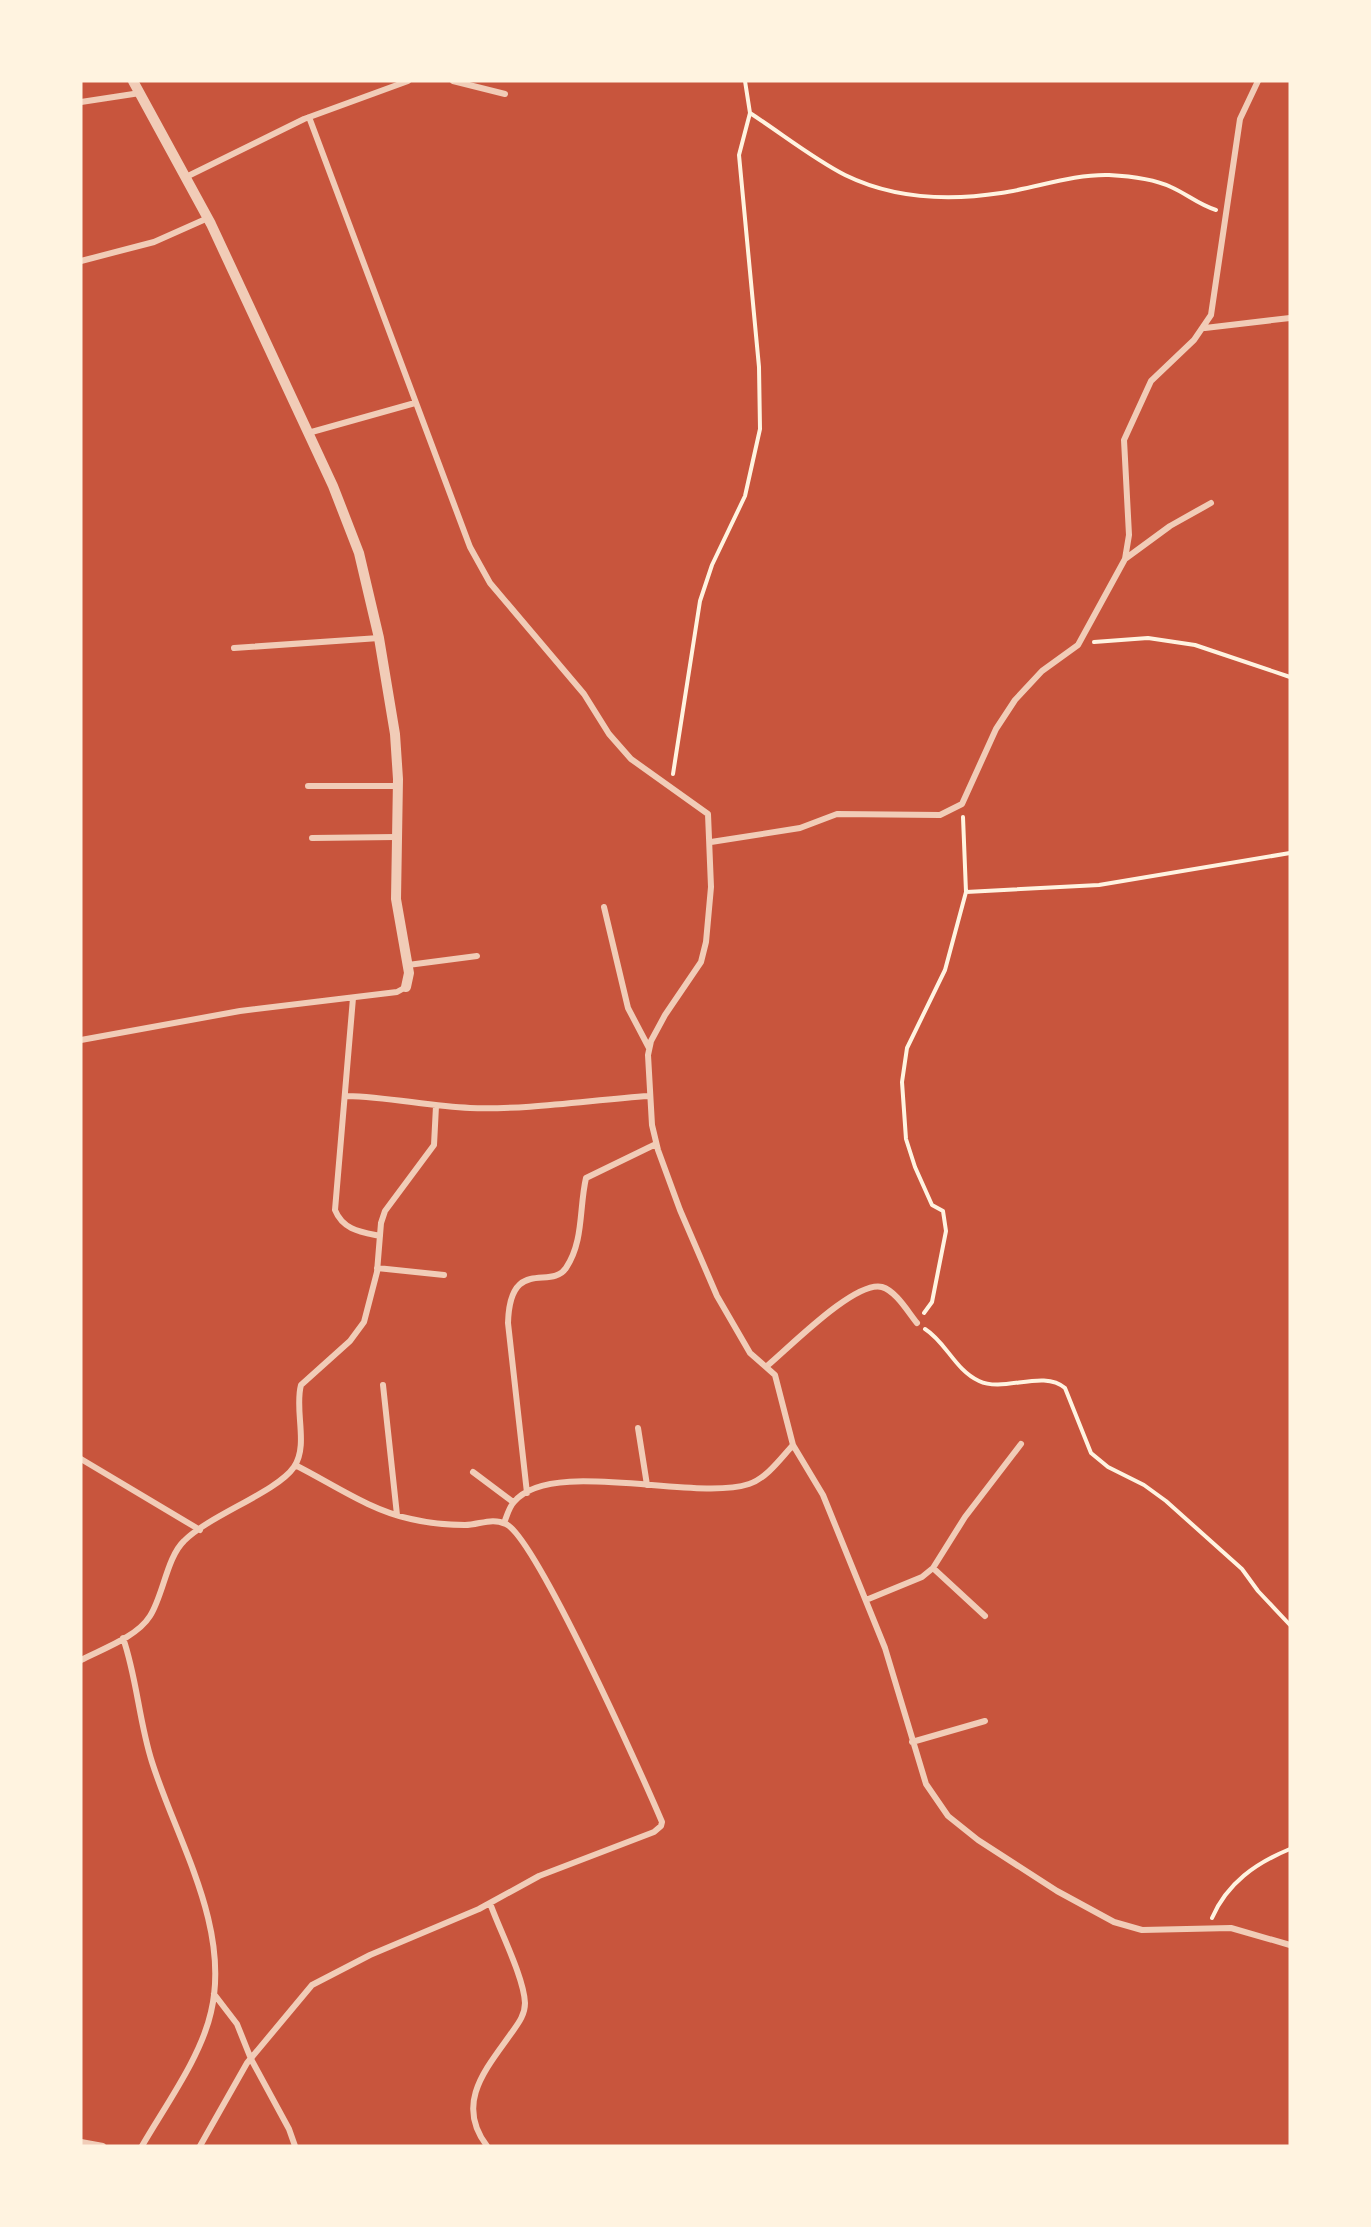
<svg xmlns="http://www.w3.org/2000/svg" width="1371" height="2227" font-family="'Open Sans',sans-serif">
	<style>
		.lines { fill: none; stroke-linecap: round; stroke-linejoin: round }
		.path { stroke: #fff3e0; stroke-width: 4 }
		.minor { stroke: #f1ccb7; stroke-width: 6 }
		.tertiary { stroke: #f1ccb7; stroke-width: 10 }
	</style>
	<rect width="100%" height="100%" fill="#c8553d"/>
	<g class="lines">
		<path class="path" d="M750 113C781 133 812 158 845 175 894 199 949 201 1001 193 1036 188 1073 174 1109 175 1128 176 1154 179 1171 187 1187 194 1199 205 1216 210
			M1094 642 1148 638 1195 645 1290 677
			M673 774 700 601 712 565 745 496 760 429 759 367 739 155 750 113 745 81
			M966 892 1099 885 1290 853
			M924 1313 932 1302 946 1231 943 1211 932 1205 915 1167 906 1139 902 1082 907 1048 945 970 966 892 963 817
			M925 1329C946 1342 955 1370 979 1381 1004 1393 1043 1369 1065 1388L1091 1453 1108 1467 1144 1485 1166 1501 1242 1569 1258 1591 1290 1625
			M1212 1918C1227 1883 1256 1863 1290 1849"/>
		<path class="minor" d="M453 81 505 94
			M81 102 140 93
			M309 117 470 547 490 583 584 694 609 734 631 759 708 814 711 887 706 942 701 962 665 1015 651 1041 648 1055 652 1125 658 1150 680 1210 717 1296 750 1353 775 1375 793 1445 823 1495 885 1648 926 1784 948 1816 978 1840 1057 1891 1114 1922 1142 1930 1231 1928 1290 1945
			M186 177 304 119 408 81
			M81 261 154 242 208 218
			M1205 328 1290 318
			M308 433 415 403
			M1125 559 1170 526 1211 503
			M234 648 379 638
			M308 786H398
			M312 838 396 837
			M711 842 800 828 837 814 940 815 962 804 996 729 1015 700 1042 671 1078 645 1125 559 1129 535 1124 440 1151 381 1194 340 1211 315 1240 119 1258 81
			M604 907 628 1008 649 1048
			M408 965 477 956
			M353 998 335 1210C343 1230 361 1232 380 1236
			M81 1040 240 1011 397 992 406 987
			M347 1096C388 1097 428 1106 470 1108 529 1110 590 1100 649 1096
			M377 1268 444 1275
			M767 1366C789 1348 855 1280 882 1287 896 1291 908 1312 917 1323
			M383 1385 397 1515
			M638 1428 647 1485
			M81 1459 200 1530
			M473 1472 513 1502
			M527 1493 508 1323C510 1255 551 1291 566 1268 584 1241 579 1208 586 1178L656 1144
			M504 1523C507 1516 509 1507 514 1502 550 1457 695 1502 749 1484 767 1478 781 1458 793 1445
			M933 1568 985 1616
			M866 1600 922 1577 933 1568 965 1517 1021 1444
			M123 1638C137 1678 139 1722 152 1762 177 1841 231 1927 211 2012 201 2057 165 2106 142 2146
			M81 1660C102 1649 137 1637 150 1616 163 1596 167 1557 184 1541 210 1515 277 1492 294 1467 309 1445 294 1410 301 1385L350 1341 364 1322 377 1272 381 1223 385 1211 434 1145 436 1106
			M912 1742 985 1721
			M214 1994 237 2024 251 2059 289 2129 295 2146
			M81 2142 103 2146
			M200 2146 247 2063 312 1985 370 1955 479 1909 539 1876 654 1832 661 1826 662 1822C643 1777 536 1538 506 1524 492 1517 479 1525 465 1525 448 1525 428 1523 411 1519 369 1510 333 1484 295 1465
			M487 2146C455 2104 485 2070 510 2035 517 2025 525 2016 525 2003 524 1977 499 1929 490 1903"/>
		<path class="tertiary" d="M133 81 211 224 333 486 359 553 379 638 395 734 398 779 396 899 409 973 406 987"/>
	</g>
	<rect width="1371" height="2227" fill="none" stroke="#fff3e0" stroke-width="165"/>
</svg>
